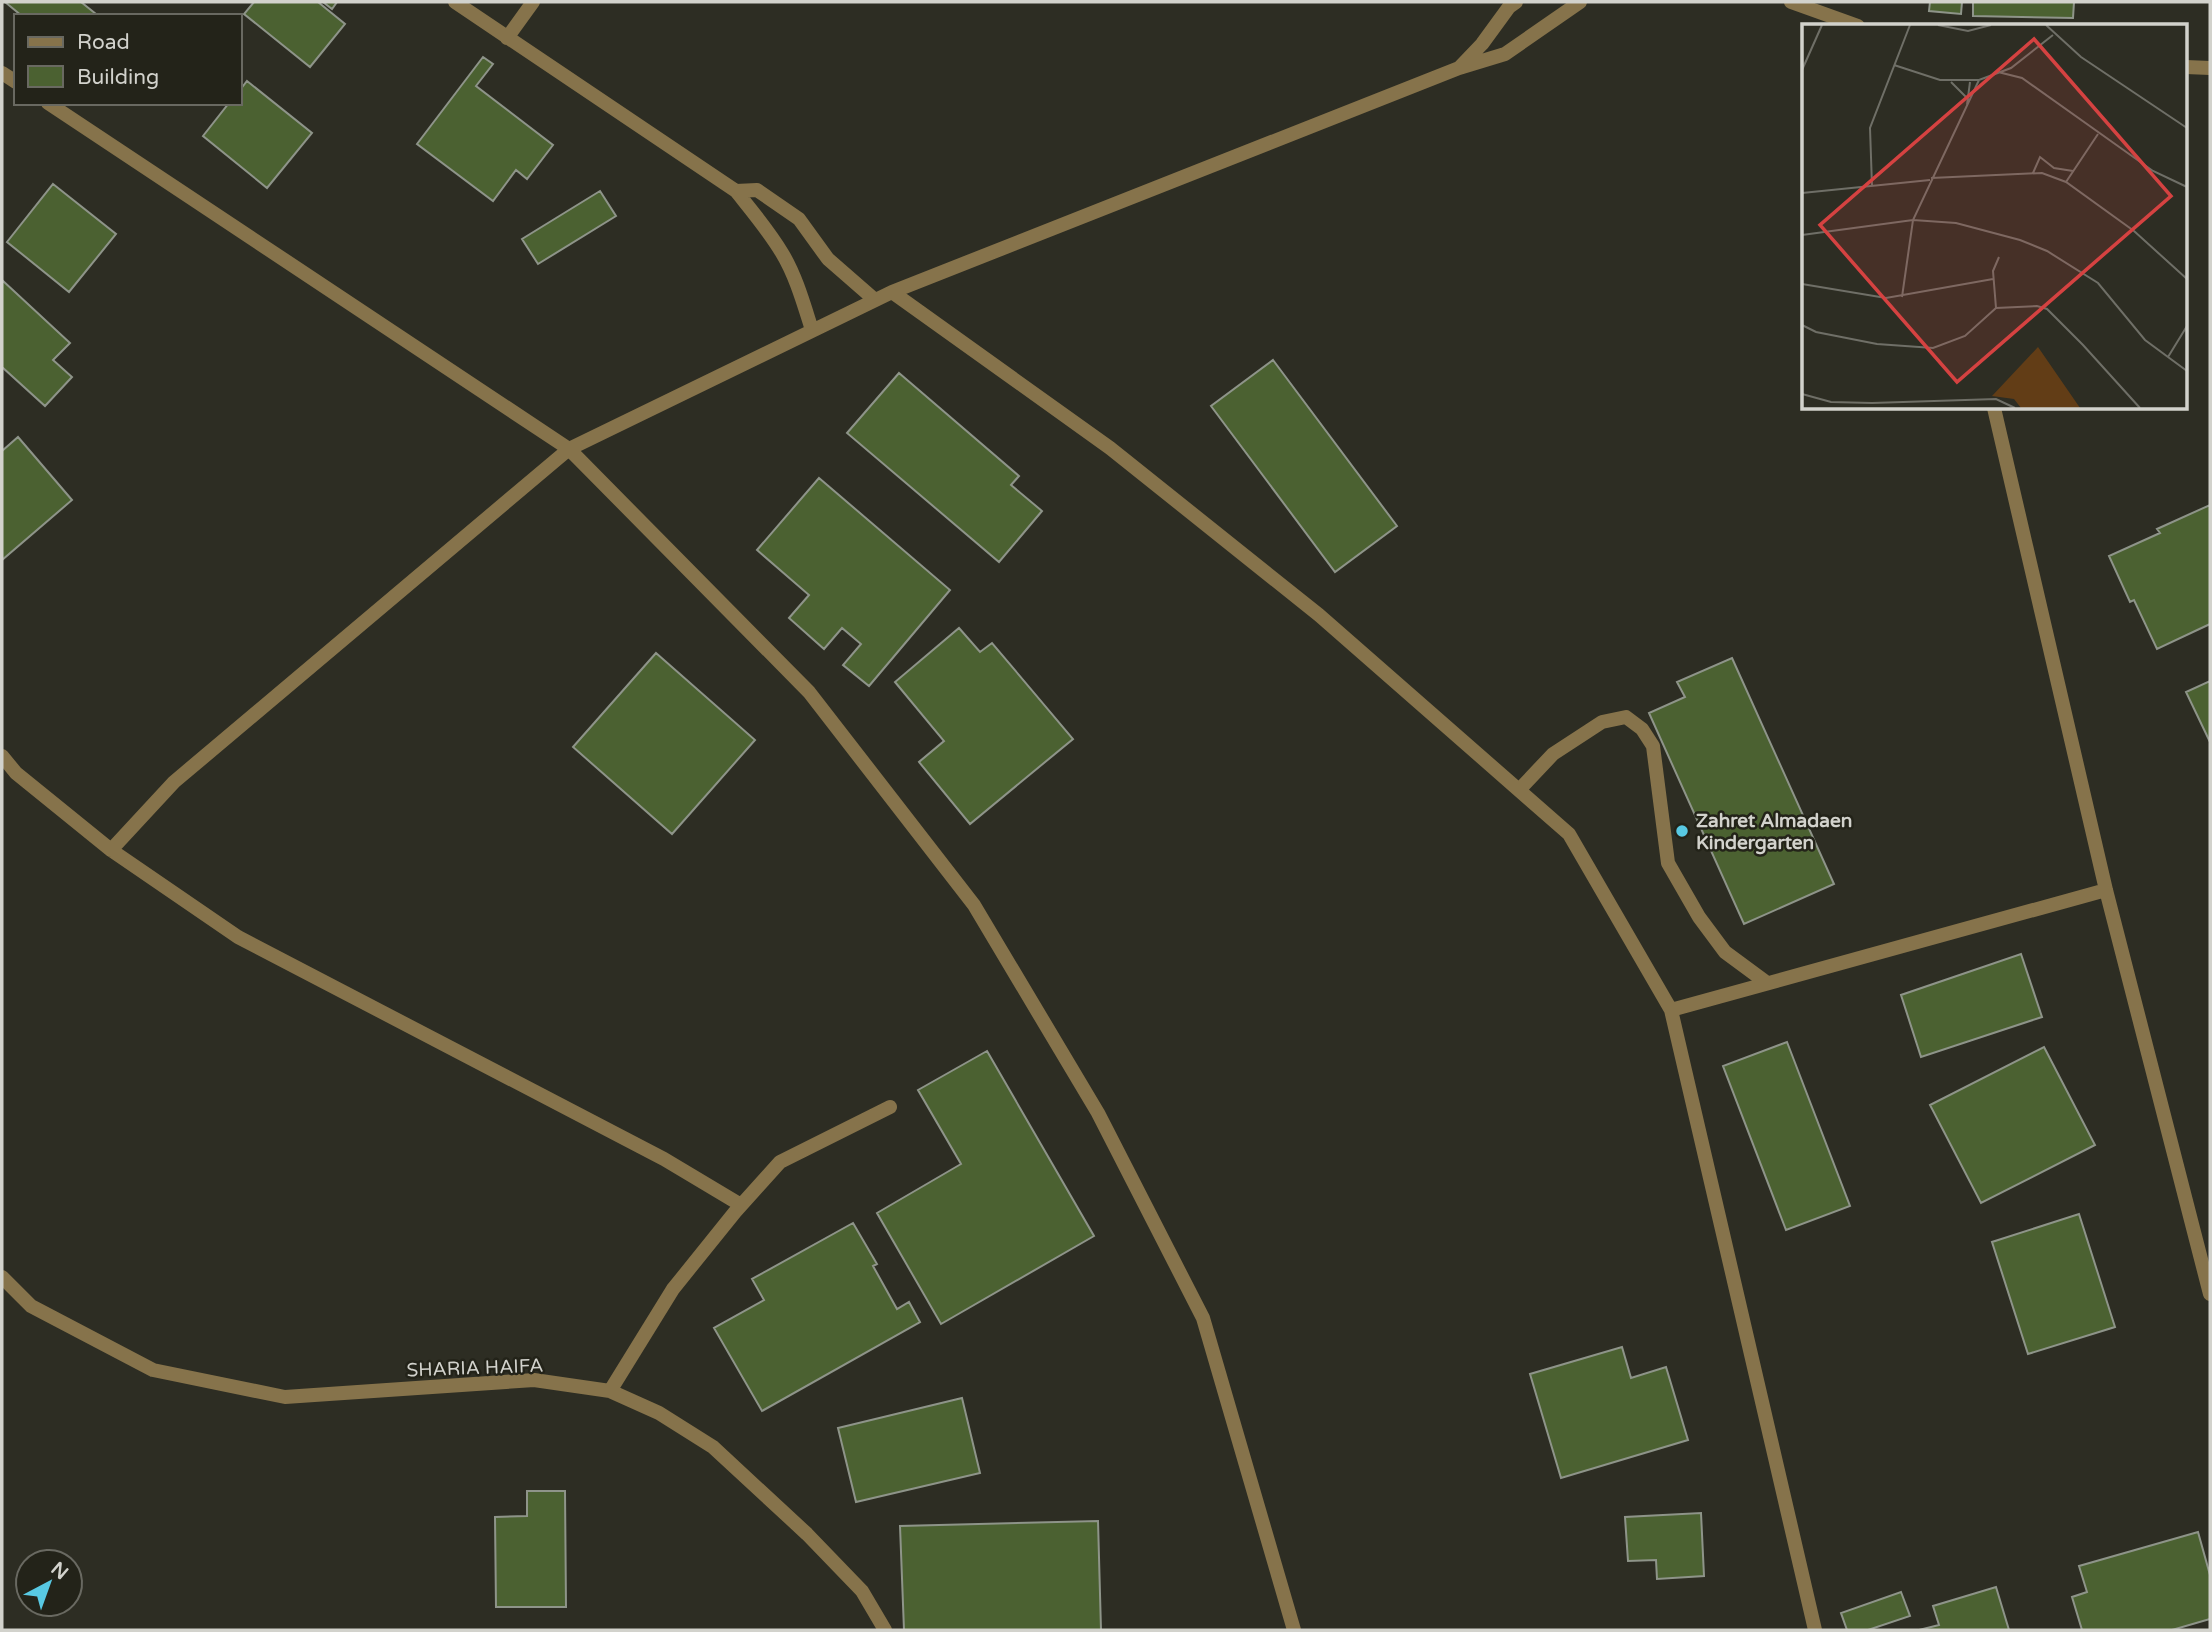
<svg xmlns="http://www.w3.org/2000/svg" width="2212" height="1632" font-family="'Varela Round',sans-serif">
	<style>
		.building { fill: #4b6131; stroke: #8e9489; stroke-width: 2 }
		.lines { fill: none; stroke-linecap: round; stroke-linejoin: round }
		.minor { stroke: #86734b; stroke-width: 14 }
		.poi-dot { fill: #58c9e3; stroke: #232319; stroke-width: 2.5 }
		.labels { text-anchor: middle; stroke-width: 5; stroke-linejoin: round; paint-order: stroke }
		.poi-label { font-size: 19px; font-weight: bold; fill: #d2d2cc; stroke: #232319; text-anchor: start }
		.street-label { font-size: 19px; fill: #d2d2cc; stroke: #232319 }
		.inset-road { fill: none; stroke: #6f6f67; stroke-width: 2 }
		.view { fill: #d54241; fill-opacity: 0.15; stroke: #d54241; stroke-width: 3.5 }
		.inset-edge { fill: none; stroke: #d2d2cc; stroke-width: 3.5 }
	</style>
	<rect width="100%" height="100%" fill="#2d2d23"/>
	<path class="building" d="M5 2H81L96 14 95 16H22Z
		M254 2H318L345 24 310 67 244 14Z
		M323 2H337L332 9Z
		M1930 2H1971H1962L1961 14 1929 11Z
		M1973 2H2074L2073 18 1973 16Z
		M483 57 493 64 476 86 553 145 527 179 516 170 493 201 417 144Z
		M247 81 312 133 267 188 203 136 229 103H240V90Z
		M53 184 116 234 69 292 7 242Z
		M600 191 616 216 538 264 522 239Z
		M2 280 70 343 53 360 72 377 45 406 2 367Z
		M1273 360 1397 526 1335 572 1211 406Z
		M899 373 1019 476 1011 485 1042 511 999 562 847 433Z
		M18 437 72 500 2 560V451Z
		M819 478 950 590 869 686 843 665 861 644 842 628 824 649 789 618 809 595 757 550Z
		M2210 505V624L2157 649 2134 600 2130 602 2109 556 2160 533 2157 529Z
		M959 628 980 652 992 643 1073 739 970 824 919 762 944 741 895 682Z
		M656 653 755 740 672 834 573 747Z
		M1732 658 1834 884 1744 924 1649 713 1685 697 1677 682Z
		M2210 681V742L2186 692Z
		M2021 954 2042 1017 1921 1057 1901 995Z
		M1787 1042 1850 1206 1786 1230 1723 1066Z
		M2044 1047 2095 1145 1981 1203 1930 1105Z
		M987 1051 1094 1236 941 1324 877 1213 961 1164 918 1090Z
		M2079 1214 2115 1327 2028 1354 1992 1242Z
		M853 1223 877 1264 873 1266 897 1309 909 1302 920 1322 762 1411 714 1328 764 1300 752 1279Z
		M1622 1347 1631 1378 1666 1367 1688 1440 1561 1478 1530 1374Z
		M962 1398 980 1473 856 1502 838 1428Z
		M527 1491H565L566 1607H496L495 1517 527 1516Z
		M1701 1513 1704 1576 1657 1579 1656 1560 1628 1561 1625 1517Z
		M1098 1521 1101 1630H904L900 1526Z
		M2198 1532 2210 1575V1619L2172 1630H2082L2072 1597 2087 1592 2079 1566Z
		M1996 1587 2009 1630H1919L1939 1625 1933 1606Z
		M1901 1592 1910 1616 1868 1630H1847L1841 1613Z"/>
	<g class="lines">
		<path class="minor" d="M455 2 736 191C752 211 769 231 782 253 796 276 804 305 812 330
			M1791 2 1858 26
			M507 38 533 2
			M1460 67 1482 44 1509 7 1516 2
			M2186 67 2210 68
			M2 73 16 82
			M48 103 569 449 809 692 974 905 1098 1113 1203 1318 1294 1630
			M736 191 757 190 799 219 828 259 875 300
			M892 292 1110 448 1319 615 1569 834 1671 1010 1815 1630
			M1994 408 2106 890 2210 1294
			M2 756 16 773 111 850 238 937 664 1159 741 1205
			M1519 790 1553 754 1602 722 1626 717 1642 729 1653 746 1668 863 1699 917 1725 952 1767 983
			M111 850 174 782 569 449 892 292 1459 68 1505 54 1580 2
			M1671 1010 2106 890
			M2 1277 31 1306 153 1370 285 1397 534 1380 610 1391 659 1413 713 1447 807 1534 862 1591 885 1630
			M610 1391 673 1289 735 1212 780 1162 890 1107"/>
	</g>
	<circle class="poi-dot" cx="1682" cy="831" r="7"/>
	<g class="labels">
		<g class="poi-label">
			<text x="1696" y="827">Zahret Almadaen<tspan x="1696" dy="22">Kindergarten</tspan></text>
		</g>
		<g class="street-label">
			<text transform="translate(475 1367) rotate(-2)" y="7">SHARIA HAIFA</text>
		</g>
	</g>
	<g transform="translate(1802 24)">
		<rect width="385" height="385" fill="#2d2d23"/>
		<path d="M236 323 276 381 278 384H219L212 375 190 372Z" fill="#623d16"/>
		<path class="inset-road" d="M136 1 166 7 189 1M244 1 279 33 385 104M92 41 138 56H177L209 44 251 11M0 46 20 1M196 48 220 54 351 147 385 163M149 58 164 73M165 81 168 58M231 149 238 133 252 144 271 147M129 154 240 149 264 158 332 207 385 255M264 158 296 110M70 162 68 104 108 1M0 169 128 156M0 211 111 196 154 199 218 216 245 227 296 259 343 316 385 347M0 260 84 274 191 255M100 273 111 196 177 56M194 284 191 247 197 233M0 301 14 308 75 320 131 324 163 312 194 284 235 282 245 285 281 321 338 384M366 333 385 302M0 370 29 378 70 379 194 375 213 384"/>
		<path class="view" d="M232 15 369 172 155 358 18 201Z"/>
		<rect width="385" height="385" class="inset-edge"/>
	</g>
	<rect width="2212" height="1632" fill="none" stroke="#d2d2cc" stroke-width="7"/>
	<rect x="14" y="14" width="228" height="91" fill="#232319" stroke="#696961" stroke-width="2"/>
	<rect x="28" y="37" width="35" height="10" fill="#86734b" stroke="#696961" stroke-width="2"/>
	<text x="77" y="49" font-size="21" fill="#d2d2cc">Road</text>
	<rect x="28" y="66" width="35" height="21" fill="#4b6131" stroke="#696961" stroke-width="2"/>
	<text x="77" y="84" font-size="21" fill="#d2d2cc">Building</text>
	<g transform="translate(49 1583) rotate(41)"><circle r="33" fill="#232319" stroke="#696961" stroke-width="2"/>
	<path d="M0-5L12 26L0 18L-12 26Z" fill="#58c9e3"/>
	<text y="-10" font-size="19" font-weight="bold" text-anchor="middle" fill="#d2d2cc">N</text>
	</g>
</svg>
